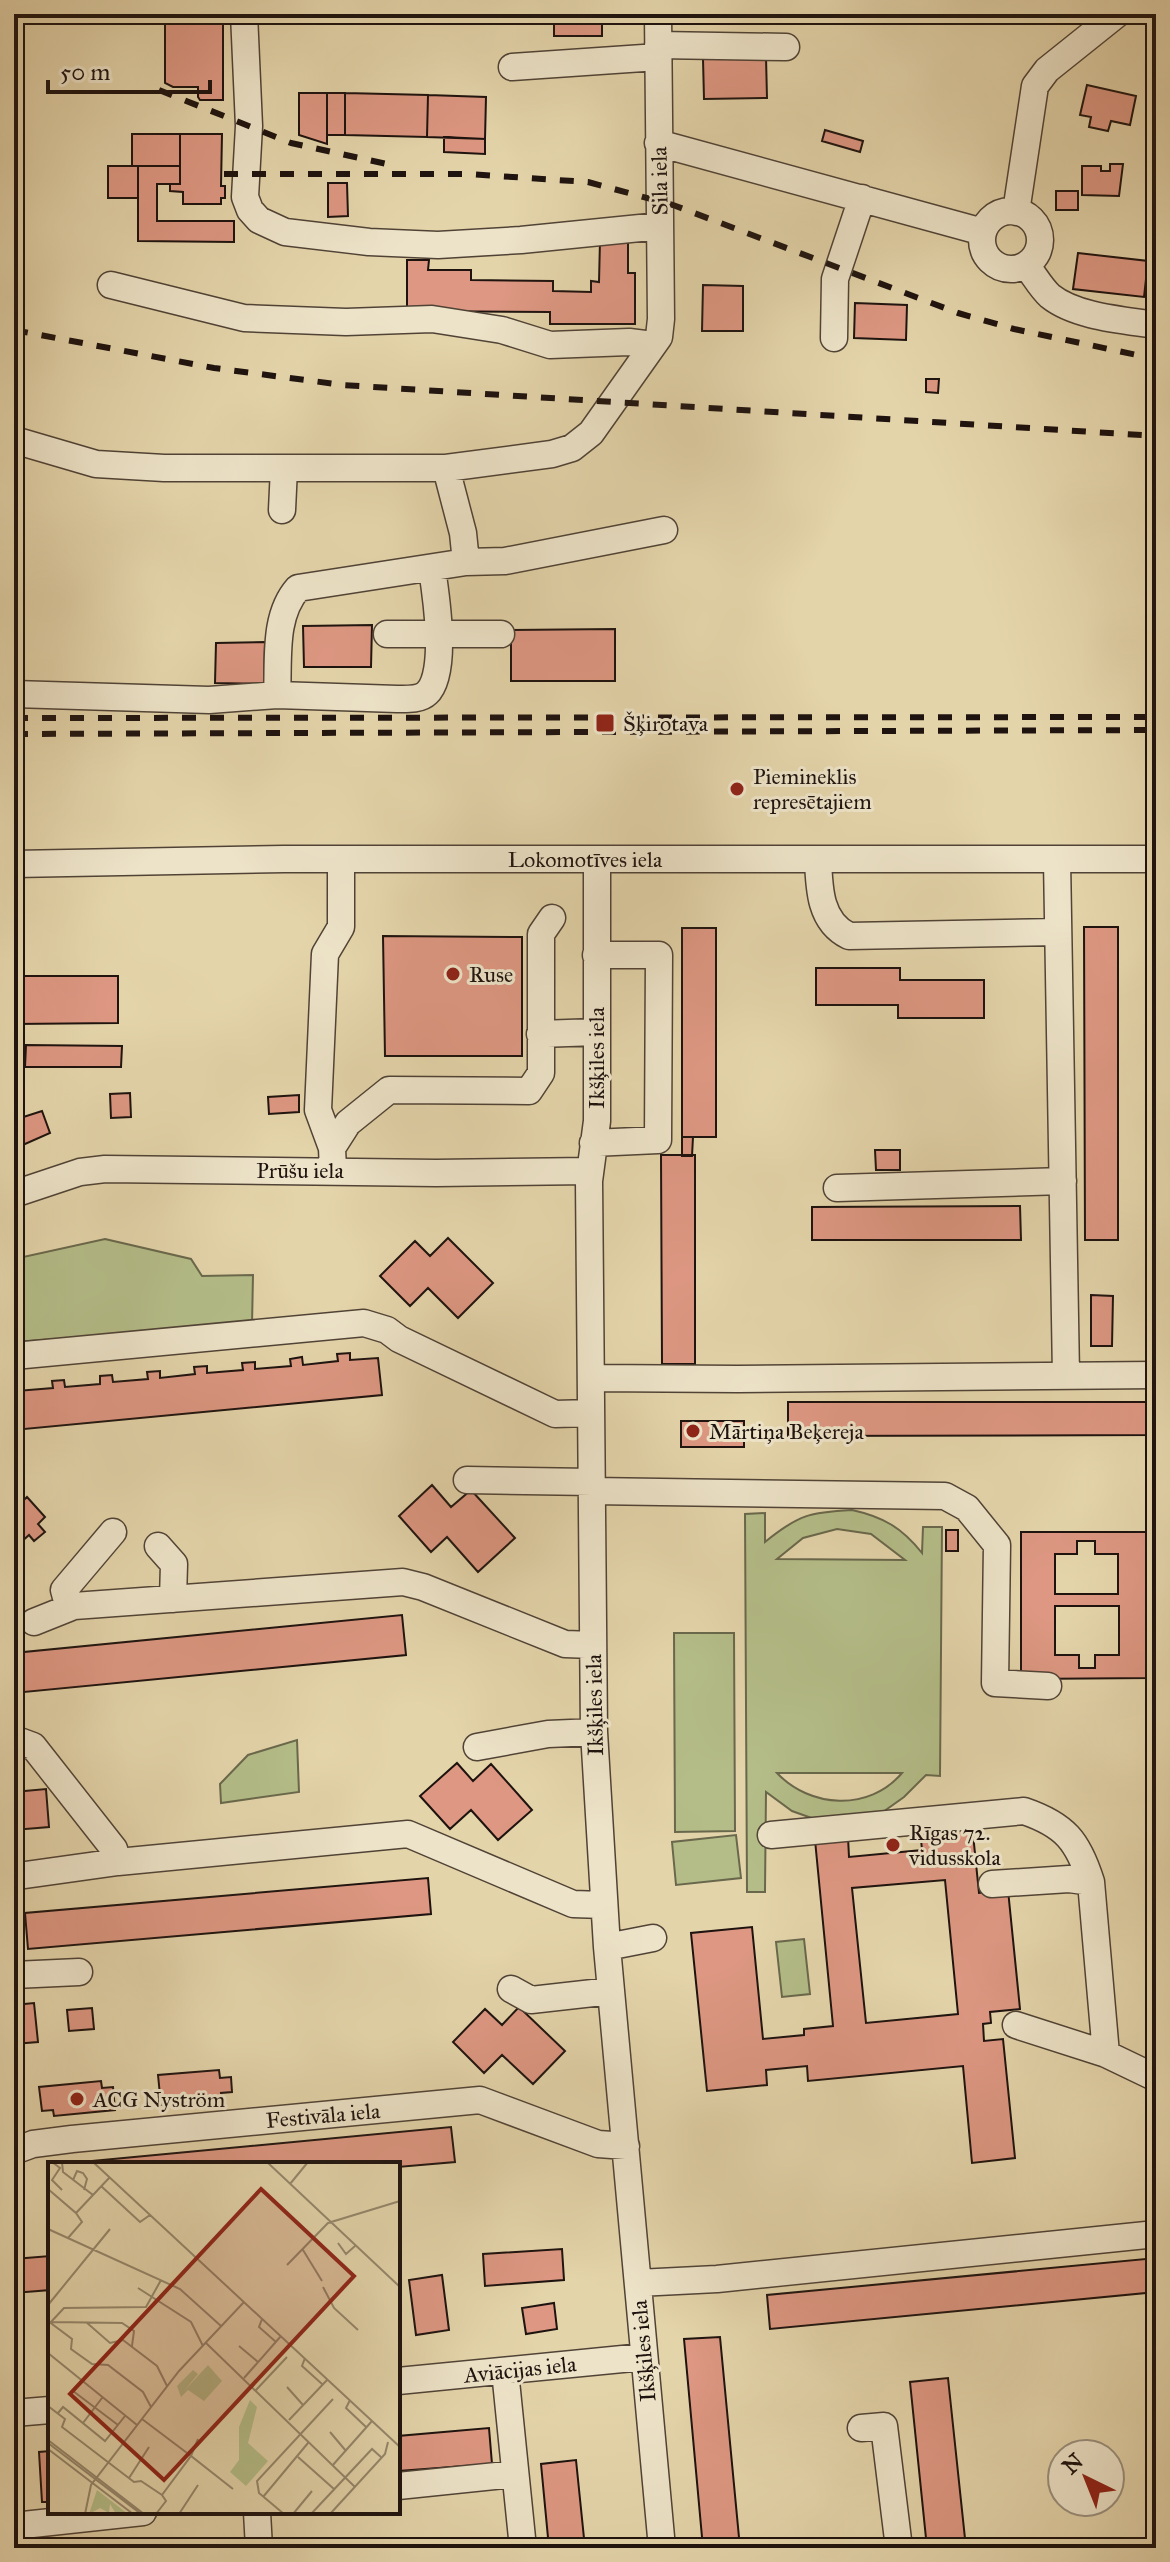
<svg xmlns="http://www.w3.org/2000/svg" width="1170" height="2562" font-family="'IM FELL Great Primer',serif">
	<style>
		.green { fill: #b4bd88; stroke: #69684c; stroke-width: 2; fill-rule: evenodd }
		.building { fill: #dd9782; stroke: #1e130f; stroke-width: 2; fill-rule: evenodd }
		.lines { fill: none; stroke-linecap: round; stroke-linejoin: round }
		.minor-casing { stroke: #504336; stroke-width: 29 }
		.minor { stroke: #ede3c8; stroke-width: 26 }
		.rail { stroke: #1e130f; stroke-width: 6; stroke-dasharray: 14 14; stroke-linecap: butt }
		.poi-dot { fill: #8f2418; stroke: #ede3c8; stroke-width: 3 }
		.labels { text-anchor: middle; stroke-width: 6; stroke-linejoin: round; paint-order: stroke }
		.street-label { font-size: 22px; fill: #1e130f; stroke: #ede3c8 }
		.poi-label { font-size: 22px; fill: #1e130f; stroke: #ede3c8; text-anchor: start }
		.inset-road { fill: none; stroke: #95876c; stroke-width: 2 }
		.view { fill: #8f2418; fill-opacity: 0.15; stroke: #8f2418; stroke-width: 4 }
		.inset-edge { fill: none; stroke: #1e130f; stroke-width: 4 }
	</style>
	<rect width="100%" height="100%" fill="#e4d4aa"/>
	<filter id="stains"><feTurbulence type="fractalNoise" baseFrequency=".0025" numOctaves="4"/><feColorMatrix values="0 0 0 0 .2 0 0 0 0 .09 0 0 0 0 .02 0 0 0 .5 -.17"/></filter>
	<radialGradient id="worn" r=".72"><stop offset=".6" stop-color="#630" stop-opacity="0"/><stop offset="1" stop-color="#630" stop-opacity=".3"/></radialGradient>
	<path class="green" d="M105 1239 191 1259 202 1276 253 1275 252 1325 14 1342V1259Z
		M852 1510C884 1517 902 1528 922 1553L923 1527H942L940 1776 926 1775 904 1797 880 1814 817 1820 792 1811 766 1792 765 1892H747L745 1514 765 1513V1542C798 1515 810 1512 852 1510ZM837 1529 871 1534 905 1560 777 1559 803 1538ZM777 1773H902C869 1812 810 1808 777 1773Z
		M674 1633H734L735 1831 675 1832Z
		M297 1740 299 1792 221 1803 220 1784 248 1755Z
		M736 1835 741 1878 676 1885 672 1842Z
		M804 1939 810 1994 782 1997 776 1942Z"/>
	<path class="building" d="M165 14H223V100H200L198 97V87H173L165 83Z
		M425 14H497V17H425Z
		M554 14H602V36H554Z
		M766 57 767 98 704 99 703 59Z
		M1087 85 1136 96 1130 125 1111 121 1108 131 1089 127 1091 117 1080 115Z
		M299 93H327V144L299 135Z
		M327 93H345V135H327Z
		M345 93 428 95 427 137 345 135Z
		M428 95 486 97 485 139 427 137Z
		M825 130 863 141 860 152 822 141Z
		M132 134H180V166H132Z
		M180 134H222L221 186H225V198H221V204H183V192L170 191V184H180Z
		M444 137 485 139V154L444 152Z
		M1110 164H1123L1119 196 1082 195V166H1101V171H1110Z
		M108 166H138V198H108Z
		M138 166H180V184H157V221H234V242L138 241Z
		M328 183H347L348 216 328 217Z
		M1056 191H1078V210H1056Z
		M600 241H628V273H635V324H550V312L407 311V260H429L428 270H471V280L553 281V291L591 292V281L599 282Z
		M1078 253 1148 261 1144 297 1073 289Z
		M703 285 743 286V331H702Z
		M855 303 907 305 906 340 854 338Z
		M926 379H939L938 393 926 392Z
		M372 625 371 667H304L303 626Z
		M615 629V681H511V630Z
		M265 642 264 684 215 683 216 643Z
		M1084 927H1118V1240H1085Z
		M682 928H716V1137H682Z
		M383 936 522 937V1056H385Z
		M816 968H900V980H984V1018H898V1005H816Z
		M14 976H118V1023L14 1024Z
		M26 1045 122 1046 121 1067H25Z
		M130 1093 131 1117 111 1118 110 1094Z
		M299 1095V1112L269 1114 268 1097Z
		M42 1111 50 1133 16 1148 14 1120Z
		M682 1137H693L692 1156H682Z
		M875 1150H900V1170H876Z
		M661 1155H695V1364H662Z
		M1020 1206 1021 1240H812V1207Z
		M448 1238 493 1283 458 1318 428 1288 410 1306 380 1276 415 1241 430 1256Z
		M1091 1295 1113 1296 1112 1346H1091Z
		M350 1353V1360L378 1358 382 1395 14 1430V1384H17V1391L53 1388 52 1381 64 1380 65 1387 100 1384V1376L112 1375 113 1382 148 1379 147 1372 160 1371V1378L195 1374 194 1367 207 1366V1373L243 1370 242 1363 255 1362V1369L291 1366 290 1359 302 1357 303 1365 338 1361 337 1354Z
		M788 1402H1156V1435L788 1436Z
		M681 1421H744V1447H681Z
		M432 1485 451 1507 471 1490 515 1538 478 1572 447 1537 431 1552 399 1516Z
		M27 1497 45 1517 38 1524 45 1532 34 1541 29 1535 20 1543 14 1536V1509Z
		M946 1530H958V1551H946Z
		M1021 1532H1152V1678L1021 1679ZM1077 1541H1095V1554H1118V1594H1055V1554H1077ZM1055 1606H1119V1655H1095V1668H1079V1655H1055Z
		M402 1615 406 1655 14 1693V1653Z
		M457 1763 473 1781 491 1764 532 1810 498 1840 471 1810 450 1829 420 1796Z
		M46 1789 49 1827 14 1830V1792Z
		M972 1824 979 1893 1008 1890 1020 2009 990 2012 991 2023 983 2024 984 2041 1003 2039 1015 2158 972 2163 963 2066 808 2081 807 2066 766 2070 767 2085 707 2091 691 1933 752 1927 763 2039 804 2035V2029L833 2026 815 1840 848 1837 849 1857 922 1850 920 1829ZM945 1880 958 2014 866 2023 852 1888Z
		M428 1878 431 1914 28 1949 25 1913Z
		M34 2003 38 2042 14 2044V2005Z
		M519 2007 565 2051 533 2084 502 2055 484 2073 453 2042 485 2009 502 2025Z
		M92 2008 94 2029 69 2031 67 2010Z
		M219 2070 220 2078 231 2077 232 2092 221 2093 222 2100 161 2105 158 2075Z
		M101 2081 102 2088 113 2087 115 2110 54 2116 53 2110 42 2111 39 2087Z
		M451 2127 455 2162 398 2167V2164H60Z
		M562 2249 564 2280 485 2286 483 2254Z
		M50 2256V2290L14 2293V2259Z
		M1156 2258V2292L770 2329 767 2295Z
		M442 2275 449 2330 416 2335 409 2280Z
		M554 2303 557 2329 526 2334 522 2308Z
		M720 2337 740 2548H703L684 2339Z
		M948 2378 966 2548H927L910 2382Z
		M489 2428 492 2464 398 2471V2436Z
		M50 2451V2502H42L39 2452Z
		M576 2460 585 2548H549L541 2464Z"/>
	<g class="lines">
		<defs>
			<path id="minor" d="M244 14 249 126 245 197 250 210 259 220 285 232 369 242 438 245 521 240 660 226
				M658 45 786 47
				M512 67 658 57
				M658 143 983 232
				M982 240a29 29 0 1 1 58 0a29 29 0 1 1-58 0Z
				M1016 212 1035 86 1047 70 1117 14
				M1026 265C1034 275 1041 288 1050 296 1076 317 1124 320 1156 325
				M111 285 244 318 346 322 432 319 502 330 550 345 629 342 653 345
				M834 338 835 279 862 198
				M14 440 96 464 164 468H446L552 454 572 448 591 433 659 337 661 319 658 14
				M282 510 284 468
				M466 562 505 561 664 530
				M387 634H501
				M14 694 209 700 277 695C279 660 273 616 298 588L466 562 463 533 446 468
				M277 695 397 699C406 699 420 700 427 693 448 674 436 595 432 569
				M818 859C819 889 820 922 849 936L1058 932
				M597 860V1121L589 1181 594 1732 607 1947 662 2548
				M1057 860 1066 1375
				M14 864 284 859H1156
				M540 1034 596 1032
				M593 1143 658 1140 659 955H596
				M332 1148 318 1110 325 954 341 927V859
				M333 1170 332 1148 348 1123 389 1090 529 1091 541 1073V934L552 918
				M837 1188 1063 1181
				M14 1194 80 1172 105 1169 436 1173 589 1171
				M14 1356 364 1323 387 1330 399 1339 555 1414 591 1413
				M592 1378 738 1379 1156 1375
				M467 1480 592 1482
				M592 1491 945 1496 967 1508 997 1545 995 1683 1048 1686
				M113 1532 64 1590 67 1601 74 1606 403 1582 423 1587 565 1644 593 1645
				M158 1546 174 1564 173 1599
				M34 1622 74 1606
				M14 1739 33 1746 114 1849 118 1862
				M477 1747 548 1734 594 1732
				M771 1835 1024 1811C1065 1825 1078 1841 1091 1882
				M14 1880 18 1876 118 1862 408 1834 573 1904 603 1905
				M992 1884 1069 1879 1091 1882 1106 2054 1156 2078
				M607 1947 653 1938
				M14 1975 79 1972
				M511 1989 531 2000 611 1991
				M1016 2025 1106 2054
				M14 2151 33 2144 72 2139 480 2100 598 2144 626 2146
				M638 2283 717 2279 1156 2234
				M505 2371 523 2548
				M398 2381 643 2357
				M14 2413 50 2410
				M861 2428 884 2426 899 2548
				M398 2486 515 2474
				M257 2512 259 2548
				M14 2526 143 2512"/>
		</defs>
		<use href="#minor" class="minor-casing"/>
		<use href="#minor" class="minor"/>
		<path class="rail" d="M159 90 291 143 396 166
			M224 174H467L588 182 673 205 958 313 1014 329 1156 359
			M14 330 214 368 343 385 1156 436
			M14 718 1156 717
			M14 734 1156 730"/>
	</g>
	<g class="poi-dot">
		<rect x="595" y="713" width="20" height="20" rx="4"/>
		<circle cx="737" cy="789" r="8"/>
		<circle cx="453" cy="974" r="8"/>
		<circle cx="693" cy="1431" r="8"/>
		<circle cx="893" cy="1845" r="8"/>
		<circle cx="77" cy="2099" r="8"/>
	</g>
	<g class="labels">
		<g class="street-label">
			<text transform="translate(659 181) rotate(-91)" y="8">Sila iela</text>
			<text x="585" y="867">Lokomotīves iela</text>
			<text transform="translate(596 1058) rotate(-90)" y="8">Ikšķiles iela</text>
			<text x="300" y="1178">Prūšu iela</text>
			<text transform="translate(594 1705) rotate(-91)" y="8">Ikšķiles iela</text>
			<text transform="translate(323 2115) rotate(-5)" y="8">Festivāla iela</text>
			<text transform="translate(643 2351) rotate(-95)" y="8">Ikšķiles iela</text>
			<text transform="translate(520 2369) rotate(-6)" y="8">Aviācijas iela</text>
		</g>
		<g class="poi-label">
			<text x="623" y="731">Šķirotava</text>
			<text x="753" y="784">Piemineklis<tspan x="753" dy="25">represētajiem</tspan></text>
			<text x="469" y="982">Ruse</text>
			<text x="709" y="1439">Mārtiņa Beķereja</text>
			<text x="909" y="1840">Rīgas 72.<tspan x="909" dy="25">vidusskola</tspan></text>
			<text x="93" y="2107">ACG Nyström</text>
		</g>
	</g>
	<g transform="translate(48 2162)">
		<rect width="352" height="352" fill="#e4d4aa"/>
		<path d="M160 203 174 219 156 239 140 228 133 235 129 224 145 208 150 212 136 229ZM202 238 209 245 200 281 220 299 198 324 182 310 191 298V265ZM49 328 80 352H68L62 342 61 351 52 346 41 352Z" fill="#b4bd88"/>
		<path class="inset-road" d="M4 0 12 6 4 18 14 28M14 0 15 10 45 33M45 0 352 285M219 0 352 125M25 18 29 9 35 11 39 17 36 28M242 22 260 0M53 24 92 60 102 53M0 27 28 51 62 15M0 67 132 127 173 164M20 76 34 60 28 51M290 81 298 92 307 84M255 88 274 119M239 103 280 61 352 39M275 125 286 146 310 168M90 126 143 160 155 184M0 143 62 67M214 157 211 165 228 180M0 159 24 177 23 187 44 202 60 203 95 230 103 245M4 160 74 161 86 169 84 184M38 160 62 181 75 178 109 204 119 224M2 161 16 146 98 145 113 118M158 181 307 325M191 184 210 200M0 191 89 263M257 196 254 204 274 222M196 216 233 174M239 225 255 243M208 228 239 195M25 229 70 263M302 238 298 246 318 265M0 244 17 257 14 265 86 320 93 319 114 333M10 251 15 245 57 279 77 254M94 257 143 294 150 277M241 258 280 217M35 261 54 236M282 270 298 289M0 278 96 352M0 281 93 352M0 287 85 352M250 295 286 327M284 304 324 259M81 316 101 285M215 335 260 281M37 352 43 323 131 209 196 140M108 352 118 339 114 333 143 294 185 327M131 352 150 323M236 352 211 331 209 319 285 237M245 352 264 329M263 352 324 287 334 296M282 352 337 292 340 280"/>
		<path class="view" d="M213 27 306 114 116 318 22 232Z"/>
		<rect width="352" height="352" class="inset-edge"/>
	</g>
	<rect width="1170" height="2562" fill="none" stroke="#e4d4aa" stroke-width="48"/>
	<rect x="16" y="16" width="1138" height="2530" fill="none" stroke="#1e130f" stroke-width="4"/>
	<rect x="24" y="24" width="1122" height="2514" fill="none" stroke="#1e130f" stroke-width="2"/>
	<g transform="translate(1086 2478) rotate(317)"><circle r="38" fill="#ede3c8" stroke="#9a907e" stroke-width="2"/>
	<path d="M0-6L14 30L0 20L-14 30Z" fill="#8f2418"/>
	<text y="-12" font-size="22" font-weight="bold" text-anchor="middle" fill="#1e130f">N</text>
	</g>
	<path d="M48 80v12h162v-12" fill="none" stroke="#1e130f" stroke-width="4"/>
	<text x="60" y="80" font-size="24" fill="#1e130f" stroke="#ede3c8" stroke-width="6" paint-order="stroke">50 m</text>
	<rect width="100%" height="100%" filter="url(#stains)"/>
	<rect width="100%" height="100%" fill="url(#worn)"/>
</svg>
